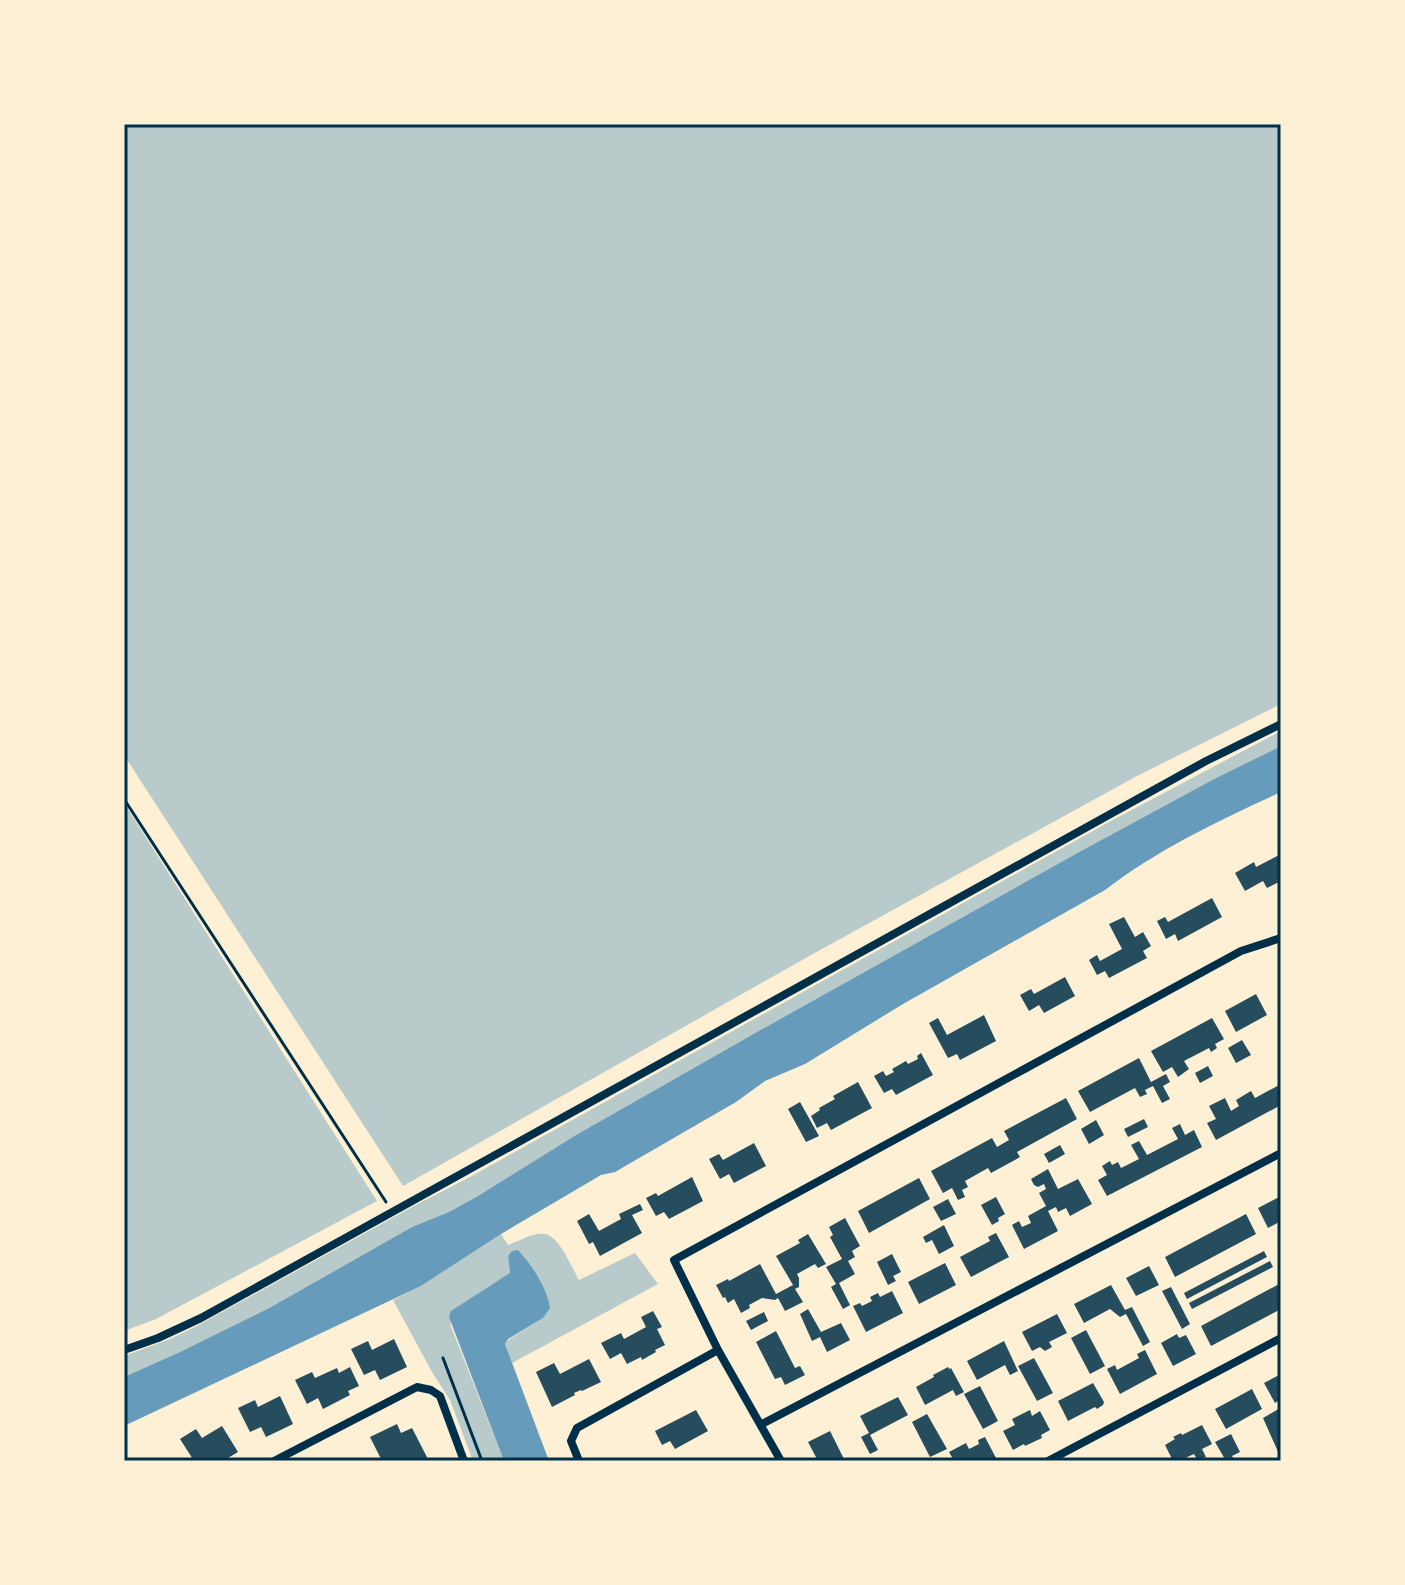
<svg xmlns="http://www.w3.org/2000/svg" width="1405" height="1585" font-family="Jost,sans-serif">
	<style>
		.green { fill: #b9caca }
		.water { fill: #669bbc }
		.building { fill: #264d5e }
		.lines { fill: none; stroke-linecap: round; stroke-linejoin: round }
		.path { stroke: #003049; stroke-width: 3 }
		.minor { stroke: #003049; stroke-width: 8 }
		.neatline { fill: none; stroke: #003049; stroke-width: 3 }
	</style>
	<rect width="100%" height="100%" fill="#fdf0d5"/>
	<path class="green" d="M124 124H1281V704L1137 776 811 955 403 1186 124 755Z
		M1281 731V746L1214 779 1081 851 757 1032 576 1135 478 1196 449 1212 412 1227 271 1307 180 1352 124 1377V1356L170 1339 195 1327 414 1206 468 1178 1109 822Z
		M124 803 377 1201 156 1319 124 1331Z
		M501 1234 508 1245C519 1241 534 1232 545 1234 560 1237 572 1268 579 1280L635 1253 658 1284 512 1363 505 1344 508 1340 543 1318 537 1277 518 1250 508 1256 510 1273 450 1324 504 1461H473L450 1400 432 1372 393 1300 421 1286Z"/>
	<path class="water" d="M1281 746V792C1220 820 1158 849 1105 890L903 1004 805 1064 765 1081 736 1102 615 1172 601 1175 501 1234 421 1286 124 1426V1377L180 1352 271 1307 412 1227 449 1212 478 1196 576 1135 757 1032 1081 851 1214 779Z
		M518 1250C532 1265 547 1288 550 1308L543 1318 508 1339 505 1344 549 1461H504L449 1317 451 1311 510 1273 508 1256 512 1251Z"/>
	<path class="building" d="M1281 854V881L1267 888 1263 881 1245 891 1235 873 1254 862 1256 867Z
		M1212 898 1222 917 1178 941 1175 934 1166 939 1157 921 1165 917 1168 922Z
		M1124 917 1135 937 1143 932 1151 946 1143 951 1147 958 1109 978 1105 971 1097 975 1089 960 1097 955 1100 961 1122 949 1109 924Z
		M1065 977 1075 996 1044 1013 1039 1005 1029 1011 1020 995 1031 989 1034 994Z
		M1256 994 1267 1015 1236 1032 1225 1011Z
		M984 1015 996 1041 960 1060 957 1054 948 1058 929 1023 938 1018 947 1035Z
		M1212 1018 1224 1039 1215 1044 1217 1048 1211 1052 1209 1048 1184 1061 1189 1069 1178 1077 1172 1067 1163 1072 1151 1051Z
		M1242 1040 1251 1055 1236 1063 1228 1048Z
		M921 1053 933 1075 896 1095 892 1089 884 1093 874 1076 883 1071 886 1076 894 1072 892 1069 906 1061 908 1064 918 1059 917 1056Z
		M1139 1058 1151 1082 1166 1074 1170 1082 1163 1086 1170 1099 1162 1103 1153 1086 1145 1090 1147 1094 1140 1097 1135 1088 1090 1112 1078 1091Z
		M1208 1066 1213 1076 1200 1083 1195 1073Z
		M858 1082 872 1108 831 1130 827 1123 817 1128 811 1116 820 1110 819 1108 835 1099 833 1096Z
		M1281 1084V1105L1216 1140 1207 1123 1216 1119 1209 1106 1225 1098 1231 1111 1239 1106 1236 1100 1251 1091 1255 1098Z
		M1066 1098 1077 1119 1017 1152 1020 1157 1013 1161 991 1173 988 1168 965 1181 968 1187 962 1190 965 1197 958 1200 952 1188 943 1193 931 1171 992 1138 997 1147 1009 1140 1004 1131Z
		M800 1102 819 1136 806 1142 788 1109Z
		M1144 1119 1148 1127 1128 1137 1124 1129Z
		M1096 1120 1104 1135 1089 1144 1081 1129Z
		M1180 1124 1185 1135 1194 1130 1202 1147 1107 1196 1098 1180 1107 1175 1102 1166 1110 1161 1112 1165 1118 1162 1121 1168 1139 1159 1131 1145 1139 1141 1147 1155 1178 1139 1172 1128Z
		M754 1143 766 1166 734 1183 729 1174 720 1179 709 1159 719 1154 723 1160Z
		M1060 1145 1065 1154 1049 1163 1044 1154Z
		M1048 1169 1058 1189 1078 1179 1092 1204 1070 1216 1066 1208 1058 1212 1056 1207 1048 1211 1058 1231 1024 1249 1012 1225 1019 1221 1022 1227 1031 1223 1028 1216 1046 1206 1039 1193 1046 1189 1044 1184 1038 1187 1034 1185 1031 1179Z
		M692 1177 703 1201 669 1219 664 1212 656 1216 646 1198 656 1193 658 1196Z
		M919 1178 930 1199 869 1233 858 1211Z
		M1281 1196V1221L1268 1228 1258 1208Z
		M996 1197 1005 1214 998 1218 999 1221 992 1225 981 1205Z
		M948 1199 956 1214 941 1221 933 1207Z
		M640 1204 643 1210 632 1215 642 1233 600 1256 593 1242 589 1244 577 1221 589 1214 599 1231 621 1219 619 1214Z
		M1246 1214 1256 1234 1175 1277 1165 1257Z
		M845 1218 860 1246 852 1251 855 1257 848 1261 855 1274 839 1283 850 1305 843 1309 831 1287 836 1284 826 1267 842 1259 830 1237 833 1235 829 1227Z
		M944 1225 954 1246 939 1254 932 1240 926 1243 923 1237Z
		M996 1233 1009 1257 971 1277 960 1257 990 1241 988 1237Z
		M808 1234 826 1264 818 1268 815 1264 797 1274 799 1278V1287L795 1289 803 1302 785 1311 778 1298 775 1300 762 1298 749 1305 750 1308 741 1313 734 1299 728 1303 725 1297 723 1298 716 1285 728 1279 729 1281 760 1264 776 1294 793 1285 776 1256 800 1243 798 1240Z
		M1264 1251 1267 1257 1187 1299 1184 1293Z
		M892 1254 901 1272 893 1276 896 1281 888 1285 877 1262Z
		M1270 1261 1273 1267 1192 1309 1189 1303Z
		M945 1263 956 1285 919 1304 908 1282Z
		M1149 1266 1159 1285 1136 1296 1126 1278Z
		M1281 1283V1309L1211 1346 1201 1326Z
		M1111 1285 1125 1310 1132 1307 1150 1342 1143 1346 1126 1314 1120 1317 1110 1309 1084 1323 1074 1304Z
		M1171 1287 1190 1324 1182 1329 1162 1291Z
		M892 1291 903 1313 866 1332 853 1306 860 1303 862 1306 872 1301 870 1297 878 1293 880 1297Z
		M808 1309 821 1332 841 1323 850 1340 827 1352 820 1337 812 1341 800 1314Z
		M653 1311 662 1327 657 1329 665 1345 655 1350 656 1352 642 1360 641 1357 627 1364 621 1353 610 1359 601 1343 621 1333 624 1339 646 1327 641 1317Z
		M764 1312 768 1321 751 1330 746 1321Z
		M1057 1314 1067 1333 1049 1342 1052 1347 1045 1351 1040 1347 1032 1351 1022 1332Z
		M1086 1330 1105 1366 1090 1374 1071 1338Z
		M776 1331 795 1368 800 1366 805 1375 785 1385 781 1377 775 1379 756 1342Z
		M1177 1334 1179 1338 1186 1335 1196 1354 1173 1366 1161 1343Z
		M394 1339 407 1367 380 1380 375 1370 364 1375 351 1349 368 1341 372 1350Z
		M1004 1341 1018 1371 1010 1375 1005 1365 977 1380 967 1361Z
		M1145 1350 1157 1374 1120 1394 1107 1369 1115 1365 1117 1370 1139 1358 1137 1354Z
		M1034 1358 1053 1393 1037 1401 1018 1366Z
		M589 1359 601 1382 582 1391 581 1390 574 1393 575 1395 552 1407 536 1372 554 1363 560 1374Z
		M350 1367 359 1386 348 1391 350 1395 323 1409 318 1398 307 1404 295 1380 312 1372 315 1378 337 1368 339 1373Z
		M948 1367 949 1369 951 1368 964 1392 956 1396 953 1390 925 1405 916 1387 934 1377 933 1375Z
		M1281 1374V1399L1275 1403 1264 1383Z
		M1093 1383 1104 1402 1103 1405 1097 1409 1095 1407 1068 1421 1058 1401Z
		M980 1386 998 1421 983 1429 964 1394Z
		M1252 1389 1262 1409 1226 1429 1215 1409Z
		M280 1396 293 1424 266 1437 261 1427 250 1432 238 1408 255 1400 258 1407Z
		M898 1397 908 1415 870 1435 878 1450 870 1454 861 1437 869 1433 860 1416Z
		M1280 1408 1281 1453 1279 1454 1263 1418Z
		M696 1410 708 1431 675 1449 670 1441 662 1445 655 1431Z
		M1030 1410 1032 1416 1040 1411 1050 1430 1041 1435 1042 1438 1025 1446 1024 1444 1013 1450 1003 1431 1015 1425 1012 1419Z
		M927 1414 947 1449 930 1457 912 1422Z
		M397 1424 401 1433 412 1428 429 1461H382L370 1437Z
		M1202 1425 1212 1444 1202 1449 1206 1457 1198 1461 1194 1454 1183 1459 1184 1461H1173L1165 1445 1175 1439 1173 1437 1181 1433 1182 1435Z
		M222 1426 238 1452 223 1461H208L206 1458 200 1461H194L180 1439 196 1429 202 1438Z
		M830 1431 845 1461H818L808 1442Z
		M1231 1434 1240 1452 1232 1456 1235 1461H1226L1215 1442Z
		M985 1437 996 1458 992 1461H954L949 1452 966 1443 969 1449 979 1444 978 1440Z"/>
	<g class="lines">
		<path class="path" d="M124 799 386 1202
			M443 1358 482 1461"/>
		<path class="minor" d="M124 1350 158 1338 201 1318 1206 761 1281 724
			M762 1424 1281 1153
			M274 1461 417 1387 431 1390 440 1396 464 1461
			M579 1461 571 1441 577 1428 718 1350
			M781 1461 718 1350 674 1260 1241 951 1281 938
			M1048 1461 1281 1338"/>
	</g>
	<rect width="1405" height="1585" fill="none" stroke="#fdf0d5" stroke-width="252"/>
	<rect x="126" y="126" width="1153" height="1333" class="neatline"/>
</svg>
